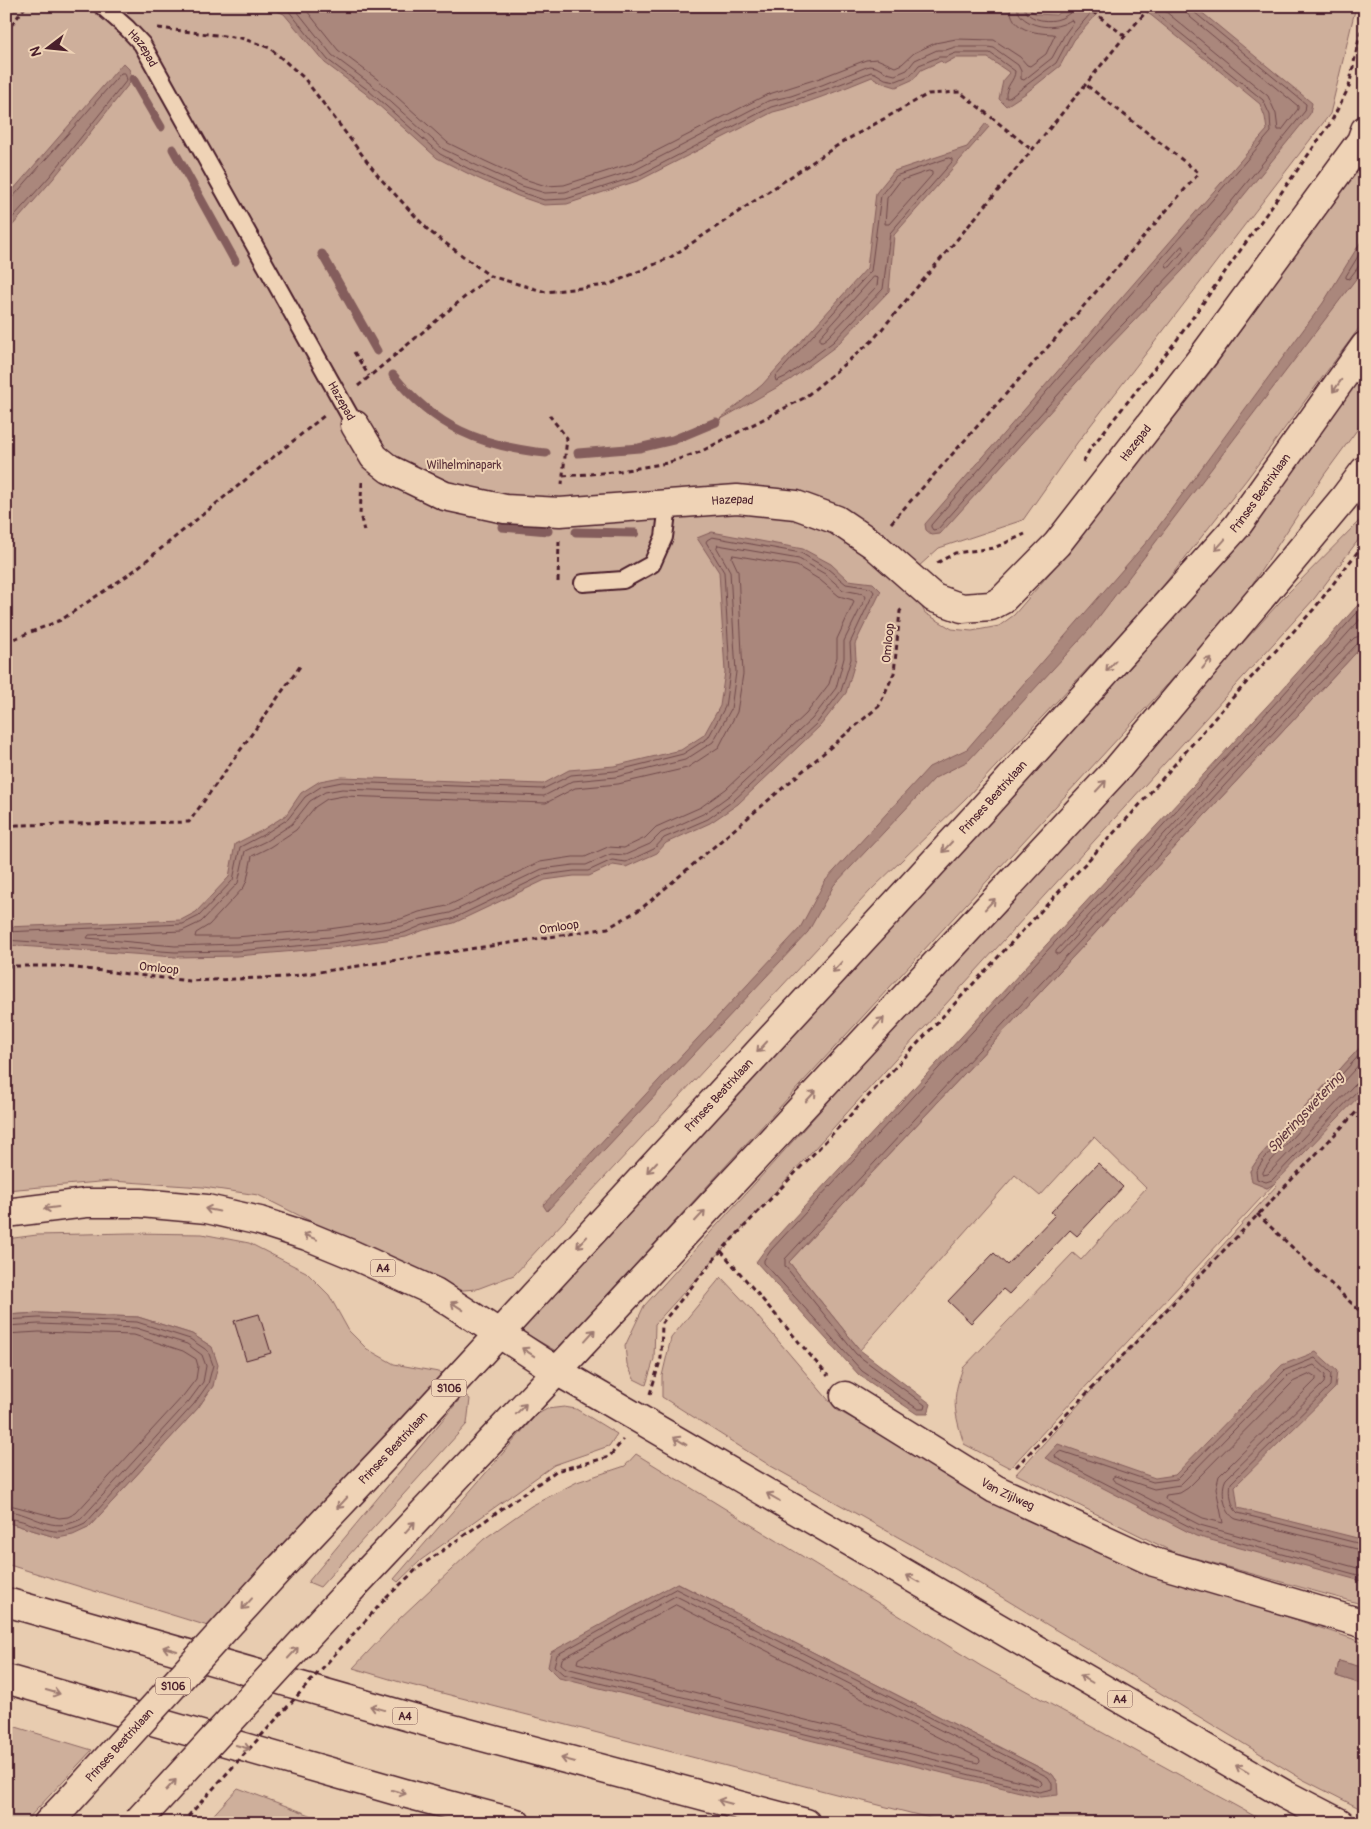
<svg xmlns="http://www.w3.org/2000/svg" width="1371" height="1829" font-family="Pangolin,sans-serif">
	<style>
		.green { fill: #ceaf9b; stroke: #8c6763; fill-rule: evenodd }
		.water { fill: #aa877b; stroke: #845d5b }
		.lines { fill: none; stroke-linecap: round; stroke-linejoin: round }
		.shore { stroke: #70494b; stroke-width: 1 }
		.stream { stroke: #845d5b; stroke-width: 9 }
		.building { fill: #bc9b8b; stroke: #4a1f2b }
		.service-casing { stroke: #4a1f2b; stroke-width: 20 }
		.minor-casing { stroke: #4a1f2b; stroke-width: 31 }
		.primary-casing { stroke: #4a1f2b; stroke-width: 31 }
		.motorway-casing { stroke: #4a1f2b; stroke-width: 31 }
		.path { stroke: #4a1f2b; stroke-width: 3; stroke-dasharray: 5 4; stroke-linecap: butt }
		.service { stroke: #efd3b6; stroke-width: 16 }
		.minor { stroke: #efd3b6; stroke-width: 28 }
		.primary { stroke: #efd3b6; stroke-width: 28 }
		.motorway { stroke: #efd3b6; stroke-width: 28 }
		.primary-bridge-casing { stroke: #4a1f2b; stroke-width: 31; stroke-linecap: butt }
		.path-bridge { stroke: #4a1f2b; stroke-width: 3; stroke-dasharray: 5 4; stroke-linecap: butt }
		.primary-bridge { stroke: #efd3b6; stroke-width: 28 }
		.oneway { stroke: #9c7970 }
		.labels { text-anchor: middle; stroke-width: 4; stroke-linejoin: round; paint-order: stroke }
		.shield { fill: #efd3b6; stroke: #7c5555; stroke-width: 1 }
		.shield-label { font-size: 11px; font-weight: bold; fill: #4a1f2b }
		.street-label { font-size: 12px; fill: #4a1f2b; stroke: #efd3b6 }
		.park-label { font-size: 12px; fill: #5e353c; stroke: #efd3b6 }
		.water-label { font-size: 14px; font-style: italic; fill: #62393f; stroke: #efd3b6 }
	</style>
	<rect width="100%" height="100%" fill="#e8ccb0"/>
	<filter id="ink" filterUnits="userSpaceOnUse"><feTurbulence type="fractalNoise" baseFrequency=".02" numOctaves="2"/><feDisplacementMap in="SourceGraphic" scale="10" xChannelSelector="R" yChannelSelector="G"/><feConvolveMatrix kernelMatrix="1 2 1 2 8 2 1 2 1" color-interpolation-filters="sRGB"/></filter>
	<g filter="url(#ink)">
		<path class="green" d="M6 6H1356L1330 114 1077 443 1023 520 939 548 907 577 925 613 952 629 972 631 999 626 1014 615 1055 567 1210 373 1365 158V320L1247 479 1159 591 1106 649 965 799 871 890 514 1275 477 1289 451 1291 258 1195 203 1187 111 1181 6 1190Z
			M1365 369V419L1324 475 1233 613 556 1351 521 1331 1138 659 1293 468Z
			M1365 515V531L1314 599 655 1324 654 1359 646 1385 634 1379 627 1364 625 1346 644 1306 1287 594Z
			M1365 643V1042L1260 1156 1250 1171 1253 1182 1267 1188 1274 1184 1010 1468 964 1444C954 1411 951 1400 963 1368L1073 1253 1081 1260 1146 1188 1094 1137 1040 1196 1015 1175 860 1350 789 1262Z
			M1365 1062V1605L1173 1552 1016 1474 1277 1185 1260 1171Z
			M131 1233 202 1234 249 1243 306 1272 329 1295 349 1331 367 1349 394 1364 444 1373 208 1626 6 1564V1522L58 1538 88 1528 198 1408 213 1386 212 1347 192 1334 138 1317 39 1313 6 1315V1239L37 1235Z
			M721 1277 752 1310 837 1410 972 1485 997 1501 1102 1554 1365 1643V1668L1339 1661 1336 1676 1365 1685V1811L1302 1779 957 1570 769 1465 662 1397V1376L671 1338Z
			M464 1394 470 1399 467 1424 320 1587 308 1582Z
			M564 1407 576 1409 617 1434 609 1446 554 1465 421 1560 398 1582 394 1579 536 1415 547 1409Z
			M636 1454 981 1666 1267 1823H949L403 1683 353 1668 399 1619 484 1539 531 1506 577 1482 625 1466ZM677 1583 1052 1774 1057 1781Z
			M6 1724 92 1750 24 1823H6Z
			M238 1788 321 1819 335 1823H206Z"/>
		<path class="water" d="M266 6H1026L1036 14 1056 15 1069 6H1104L1074 40 1060 66 1026 93 1006 106 999 99 1003 81 1010 73 988 58H955L944 64 941 61 921 70 914 79 896 87 883 83 872 77C840 90 807 104 773 112L640 180 567 204 544 205 518 196 477 178 437 158 365 93 325 63 284 14Z
			M1137 6H1194L1312 103 1310 114 1183 270 1102 354 940 534 932 535 926 530 925 524 1267 130 1265 117 1260 104 1152 16Z
			M123 63 129 69 133 79 53 179 6 233V198Z
			M986 123 989 127 894 235 889 291 836 346 790 380 716 422 762 385 867 268 876 193 894 171 967 147Z
			M1365 235V267L1088 631 968 761 935 778 834 885 808 932 547 1211 543 1205 800 928 825 881 929 767 967 749 1150 538 1323 303Z
			M712 532 803 549 831 564 848 580 873 583 881 591 855 644 856 659 846 693 820 726 738 804 710 823 666 843 657 853 626 867 613 865 589 876H574L545 880 454 923 424 930 406 937 331 948 237 956 175 957 6 945V927L181 920 196 912 229 877 235 844 261 831 286 815 301 793 320 781 341 777 543 784 569 770 614 766 681 750 704 735 720 706 725 672 719 572 697 538Z
			M1365 597V643L789 1262 860 1350 931 1404 928 1414H917L859 1375 756 1262 767 1247 1279 693Z
			M1365 1042V1090L1274 1184 1267 1188 1252 1182 1250 1171 1260 1156Z
			M39 1313 138 1317 192 1334 212 1347 218 1365 213 1386 198 1408 88 1528 73 1535 58 1538 6 1522V1315Z
			M1316 1352 1337 1371 1335 1388 1235 1486 1238 1508 1365 1540V1582L1196 1536 1045 1458 1058 1444 1155 1478 1175 1475 1282 1365Z
			M677 1583 1052 1774 1057 1781 1058 1795 1040 1797 559 1678 548 1667 551 1652Z
			M1339 1661 1365 1668V1685L1336 1676Z"/>
		<g class="lines">
			<path class="shore" d="M280 6 288 10 328 60 368 90 440 154 479 174 520 192 544 200 566 199 638 176 771 107C805 98 838 85 871 72L875 73 885 79 896 81 911 75 919 65 939 57H946L956 53H990L1015 71C1015 81 1005 85 1006 98H1009L1056 63 1070 37 1097 6
				M293 6 332 55 372 85 443 149 482 168 522 186 545 193 565 192 635 170 768 101 791 96 822 85 869 66 876 67 887 73 895 75 907 70 915 60 937 50H946L955 47H988L994 48 1018 65 1021 71V79L1024 80 1052 58 1065 34 1074 22 1071 20C1068 22 1064 24 1060 25 1046 30 1018 24 1017 6
				M303 6 338 50 377 79 448 143 485 161 524 179 546 186 564 185 633 163 766 95 820 78 866 60 877 59 895 67 902 64 914 53 935 43 956 39 994 40 1020 57 1027 65 1030 66 1046 54 1055 35 1053 34C1034 33 1011 31 1010 6
				M1024 6C1025 20 1048 23 1059 19 1063 18 1067 15 1070 13L1073 6
				M1147 6 1263 100 1270 115 1271 132 931 525V527L933 530 938 529 1098 350 1179 266 1305 111 1306 104 1194 12 1192 6
				M1159 6 1268 96 1276 114 1278 130H1282L1298 109V106L1190 17 1186 12V6
				M949 158 952 159V162L890 233 883 289 833 342 787 376 776 381 775 377 871 271 881 195 896 176Z
				M929 171 932 172V175L889 224H885L887 198 900 181Z
				M6 200 12 198 121 73H125L127 80 50 176 6 225
				M1365 245 1346 276V278L1349 279 1359 266 1365 264
				M1182 246 1184 247V250L1170 267H1167L1166 264Z
				M874 277 878 278 877 286 828 337 823 341H820V337Z
				M718 545 799 559 825 574 843 590 864 594 866 597 844 641V658L836 688 812 719 730 795 705 813 661 833 650 844 625 855 611 854 586 865H573L542 869 450 913 421 919 402 926 330 937 236 944 175 946 87 938 89 935 182 931 201 922 238 883 245 851 266 841 292 824 310 801 325 792 342 789 544 796 573 781 616 777 685 760 713 742 731 709 736 672 730 571 717 548Z
				M733 555 797 566 820 580 839 596 853 600 854 602 837 639V657L829 684 806 714 726 789 701 807 656 827 645 838 624 848 608 847 585 857H573L540 862 447 906 419 912 401 919 329 929 236 937H195L196 933 209 925 244 887 247 880 252 856 270 847 296 830 315 807 327 799 343 796 546 803 575 788 618 784 687 768 719 747 737 712 743 674 738 571 732 558Z
				M1365 604 1282 696 771 1250 764 1260V1263L862 1371 918 1409H924L925 1405 856 1354 785 1266V1259L1314 689 1359 642 1365 640
				M1365 614 1287 701 1056 951V954H1059L1354 638 1365 634
				M6 932 183 924 199 916 233 880 240 847 263 835 288 819 305 797 322 786 342 782 543 789 571 775 615 771 683 754 708 738 725 707 730 672 724 572 706 542 707 540 712 537 801 553 828 569 846 584 871 588 874 592 850 643 851 659 841 691 817 723 734 800 708 819 664 838 654 849 626 862 612 860 588 871H574L544 875 452 919 423 925 404 933 331 943 237 951 175 952 6 940
				M1365 1049 1264 1159 1256 1171 1257 1179 1266 1182 1272 1180 1359 1089 1365 1087
				M1365 1058 1269 1163 1263 1172V1175L1268 1174 1355 1084 1365 1081
				M6 1320 39 1318 137 1322 190 1339 208 1351 213 1365 208 1384 194 1404 85 1524C49 1542 40 1521 6 1518
				M6 1326 39 1324 136 1328 187 1344 202 1355 206 1366 203 1382 189 1401 81 1519C49 1535 36 1513 6 1511
				M6 1334 39 1332 134 1335 183 1351 196 1359 198 1366 196 1379 183 1396 76 1513 68 1517 59 1518 6 1504
				M1311 1374 1316 1377V1380L1219 1476 1216 1488 1223 1523 1203 1518 1165 1499 1166 1495 1180 1493 1188 1488 1293 1382Z
				M1365 1545 1238 1513C1231 1508 1229 1491 1231 1483L1330 1386 1331 1373 1315 1358 1285 1370 1177 1479 1153 1482 1061 1451 1055 1455 1056 1458 1198 1531 1365 1577
				M1365 1551 1236 1519C1224 1514 1220 1489 1226 1479L1324 1383 1325 1375 1314 1365 1288 1375 1180 1485 1154 1489 1115 1476 1112 1478 1114 1481 1200 1525 1365 1570
				M676 1589 1048 1777 1052 1783V1789L1039 1792 563 1674 554 1666 557 1655Z
				M676 1596 1041 1781 1042 1784 1040 1786 566 1668 561 1664 562 1659Z
				M676 1605 979 1758 980 1761 978 1763 577 1663 578 1659Z"/>
			<path class="stream" d="M133 79 161 127
				M173 149 235 261
				M322 254 377 351
				M393 375C435 427 480 446 546 453
				M578 453 639 448 673 440 716 422
				M502 527 548 531
				M576 532 635 533"/>
		</g>
		<path class="building" d="M1098 1163 1123 1187 1077 1236 1070 1230 1009 1294 1003 1289 971 1323 948 1301 994 1253 1007 1265 1055 1215 1051 1212Z
			M259 1314 271 1353 246 1360 234 1321Z"/>
		<g class="lines">
			<defs>
				<g id="service">
					<path id="s1" d="M102 6 127 28 142 44 355 425"/>
					<path d="M583 583 623 580 652 564 664 537 668 505"/>
				</g>
				<g id="minor">
					<path id="s2" d="M355 425 374 457 389 469 445 496 505 509 560 512 737 499 796 505 837 520 874 545 934 598 962 608 991 606 1002 600 1057 544 1204 355 1361 141 1365 130"/>
					<path id="s3" d="M845 1396 995 1489 1154 1562 1365 1624"/>
				</g>
				<g id="primary">
					<path id="s4" d="M280 1568 399 1442 980 812 1237 526 1365 346"/>
					<path d="M352 1588 557 1371 1118 768 1294 558 1344 498 1365 470"/>
					<path d="M48 1823 67 1803"/>
				</g>
				<path id="motorway" d="M6 1213 86 1203H141L207 1209 260 1221 307 1236 351 1254 435 1292 557 1371 1284 1794 1340 1823
					M6 1602 434 1724 806 1823
					M6 1679 404 1793 516 1823"/>
			</defs>
			<use href="#service" class="service-casing"/>
			<use href="#minor" class="minor-casing"/>
			<use href="#primary" class="primary-casing"/>
			<use href="#motorway" class="motorway-casing"/>
			<path class="path" d="M1085 6 1125 36
				M158 28 241 38 270 48 304 78 379 177 429 231 490 276 546 292 608 285 671 257 841 143 928 94 960 92 1032 150
				M6 32 26 6
				M354 352 369 376
				M358 386 490 276
				M549 415 567 438 562 484
				M1083 462 1090 449 1176 341 1330 124 1349 87 1365 9
				M563 476 614 472 667 463 700 452 804 398 872 341 1032 150 1125 36 1151 6
				M362 482 360 514 364 531
				M891 523 1055 339 1199 173 1085 84
				M937 563 955 553 994 548 1025 534
				M558 582 559 540
				M6 642 61 620 131 573 325 415
				M6 827 17 825 189 822 301 665
				M6 966H58L190 981 286 977 608 928 642 908 879 706 894 673 900 611 903 608
				M1257 1214 1365 1316
				M721 1251 828 1376
				M650 1394 661 1358 662 1323 721 1251 877 1087 1136 809 1226 705 1314 609 1365 542
				M1016 1467 1365 1103
				M386 1598 419 1567 556 1471 609 1457 623 1440"/>
			<use href="#service" class="service"/>
			<use href="#minor" class="minor"/>
			<use href="#primary" class="primary"/>
			<use href="#motorway" class="motorway"/>
			<defs>
				<g id="primary-bridge">
					<path id="s5" d="M67 1803 280 1568"/>
					<path d="M138 1821 352 1588"/>
				</g>
			</defs>
			<use href="#primary-bridge" class="primary-bridge-casing"/>
			<path class="path-bridge" d="M182 1823 386 1598"/>
			<use href="#primary-bridge" class="primary-bridge"/>
		</g>
		<defs><path id="oneway-shaft" d="M-6 0H5M1.5-3L5.5 0L1.5 3" fill="none" stroke-width="1.6" stroke-linecap="round" stroke-linejoin="round" transform="scale(1.25)"/></defs>
		<g class="oneway">
			<use href="#oneway-shaft" transform="translate(1337 386) rotate(125)"/>
			<use href="#oneway-shaft" transform="translate(1220 545) rotate(132)"/>
			<use href="#oneway-shaft" transform="translate(1207 663) rotate(-50)"/>
			<use href="#oneway-shaft" transform="translate(1111 666) rotate(132)"/>
			<use href="#oneway-shaft" transform="translate(1101 786) rotate(-47)"/>
			<use href="#oneway-shaft" transform="translate(947 847) rotate(133)"/>
			<use href="#oneway-shaft" transform="translate(990 904) rotate(-47)"/>
			<use href="#oneway-shaft" transform="translate(837 967) rotate(133)"/>
			<use href="#oneway-shaft" transform="translate(879 1023) rotate(-47)"/>
			<use href="#oneway-shaft" transform="translate(762 1047) rotate(133)"/>
			<use href="#oneway-shaft" transform="translate(811 1096) rotate(-47)"/>
			<use href="#oneway-shaft" transform="translate(652 1167) rotate(133)"/>
			<use href="#oneway-shaft" transform="translate(51 1208) rotate(173)"/>
			<use href="#oneway-shaft" transform="translate(212 1210) rotate(-169)"/>
			<use href="#oneway-shaft" transform="translate(700 1216) rotate(-47)"/>
			<use href="#oneway-shaft" transform="translate(310 1237) rotate(-159)"/>
			<use href="#oneway-shaft" transform="translate(582 1242) rotate(133)"/>
			<use href="#oneway-shaft" transform="translate(457 1306) rotate(-147)"/>
			<use href="#oneway-shaft" transform="translate(590 1335) rotate(-48)"/>
			<use href="#oneway-shaft" transform="translate(528 1352) rotate(-147)"/>
			<use href="#oneway-shaft" transform="translate(521 1409) rotate(-46)"/>
			<use href="#oneway-shaft" transform="translate(680 1441) rotate(-149)"/>
			<use href="#oneway-shaft" transform="translate(773 1497) rotate(-150)"/>
			<use href="#oneway-shaft" transform="translate(342 1503) rotate(133)"/>
			<use href="#oneway-shaft" transform="translate(410 1527) rotate(-48)"/>
			<use href="#oneway-shaft" transform="translate(913 1579) rotate(-150)"/>
			<use href="#oneway-shaft" transform="translate(247 1604) rotate(132)"/>
			<use href="#oneway-shaft" transform="translate(170 1649) rotate(-164)"/>
			<use href="#oneway-shaft" transform="translate(293 1653) rotate(-47)"/>
			<use href="#oneway-shaft" transform="translate(1086 1679) rotate(-150)"/>
			<use href="#oneway-shaft" transform="translate(53 1692) rotate(16)"/>
			<use href="#oneway-shaft" transform="translate(377 1708) rotate(-164)"/>
			<use href="#oneway-shaft" transform="translate(243 1747) rotate(16)"/>
			<use href="#oneway-shaft" transform="translate(568 1760) rotate(-165)"/>
			<use href="#oneway-shaft" transform="translate(1242 1769) rotate(-150)"/>
			<use href="#oneway-shaft" transform="translate(171 1785) rotate(-47)"/>
			<use href="#oneway-shaft" transform="translate(399 1792) rotate(16)"/>
			<use href="#oneway-shaft" transform="translate(725 1802) rotate(-165)"/>
		</g>
	</g>
	<g class="labels">
		<g class="shield">
			<rect x="370.5" y="1259.5" width="25" height="17" rx="4"/>
			<rect x="431.5" y="1379.5" width="35" height="17" rx="4"/>
			<rect x="155.5" y="1677.5" width="35" height="17" rx="4"/>
			<rect x="1107.5" y="1690.5" width="25" height="17" rx="4"/>
			<rect x="392.5" y="1707.5" width="25" height="17" rx="4"/>
		</g>
		<g class="shield-label">
			<text x="383" y="1272">A4</text>
			<text x="449" y="1392">S106</text>
			<text x="173" y="1690">S106</text>
			<text x="1120" y="1703">A4</text>
			<text x="405" y="1720">A4</text>
		</g>
		<g class="street-label">
			<text dy="4" stroke="none"><textPath href="#s1" startOffset="59">Hazepad</textPath></text>
			<text dy="4" stroke="none"><textPath href="#s1" startOffset="464">Hazepad</textPath></text>
			<text dy="4" stroke="none"><textPath href="#s2" startOffset="918">Hazepad</textPath></text>
			<text dy="4" stroke="none"><textPath href="#s4" startOffset="1455">Prinses Beatrixlaan</textPath></text>
			<text dy="4" stroke="none"><textPath href="#s2" startOffset="408">Hazepad</textPath></text>
			<text transform="translate(888 643) rotate(-84)" y="4">Omloop</text>
			<text dy="4" stroke="none"><textPath href="#s4" startOffset="1050">Prinses Beatrixlaan</textPath></text>
			<text transform="translate(559 927) rotate(-9)" y="4">Omloop</text>
			<text transform="translate(159 968) rotate(6)" y="4">Omloop</text>
			<text dy="4" stroke="none"><textPath href="#s4" startOffset="645">Prinses Beatrixlaan</textPath></text>
			<text dy="4" stroke="none"><textPath href="#s4" startOffset="165">Prinses Beatrixlaan</textPath></text>
			<text dy="4" stroke="none"><textPath href="#s3" startOffset="190">Van Zijlweg</textPath></text>
			<text dy="4" stroke="none"><textPath href="#s5" startOffset="78">Prinses Beatrixlaan</textPath></text>
		</g>
		<g class="park-label">
			<text x="464" y="469">Wilhelminapark</text>
		</g>
		<g class="water-label">
			<text transform="translate(1305 1112) rotate(-47)" y="5">Spieringswetering</text>
		</g>
	</g>
	<rect width="1371" height="1829" fill="none" stroke="#efd3b6" stroke-width="25"/>
	<rect x="12" y="12" width="1346" height="1804" fill="none" stroke="#4a1f2b" stroke-width="2" filter="url(#ink)"/>
	<g transform="translate(48 48) rotate(254)" stroke="#efd3b6" stroke-width="4" paint-order="stroke">
	<path d="M0-4L9 19L0 12L-9 19Z" fill="#4a1f2b"/>
	<text y="-8" font-size="14" font-weight="bold" text-anchor="middle" fill="#4a1f2b">N</text>
	</g>
</svg>
